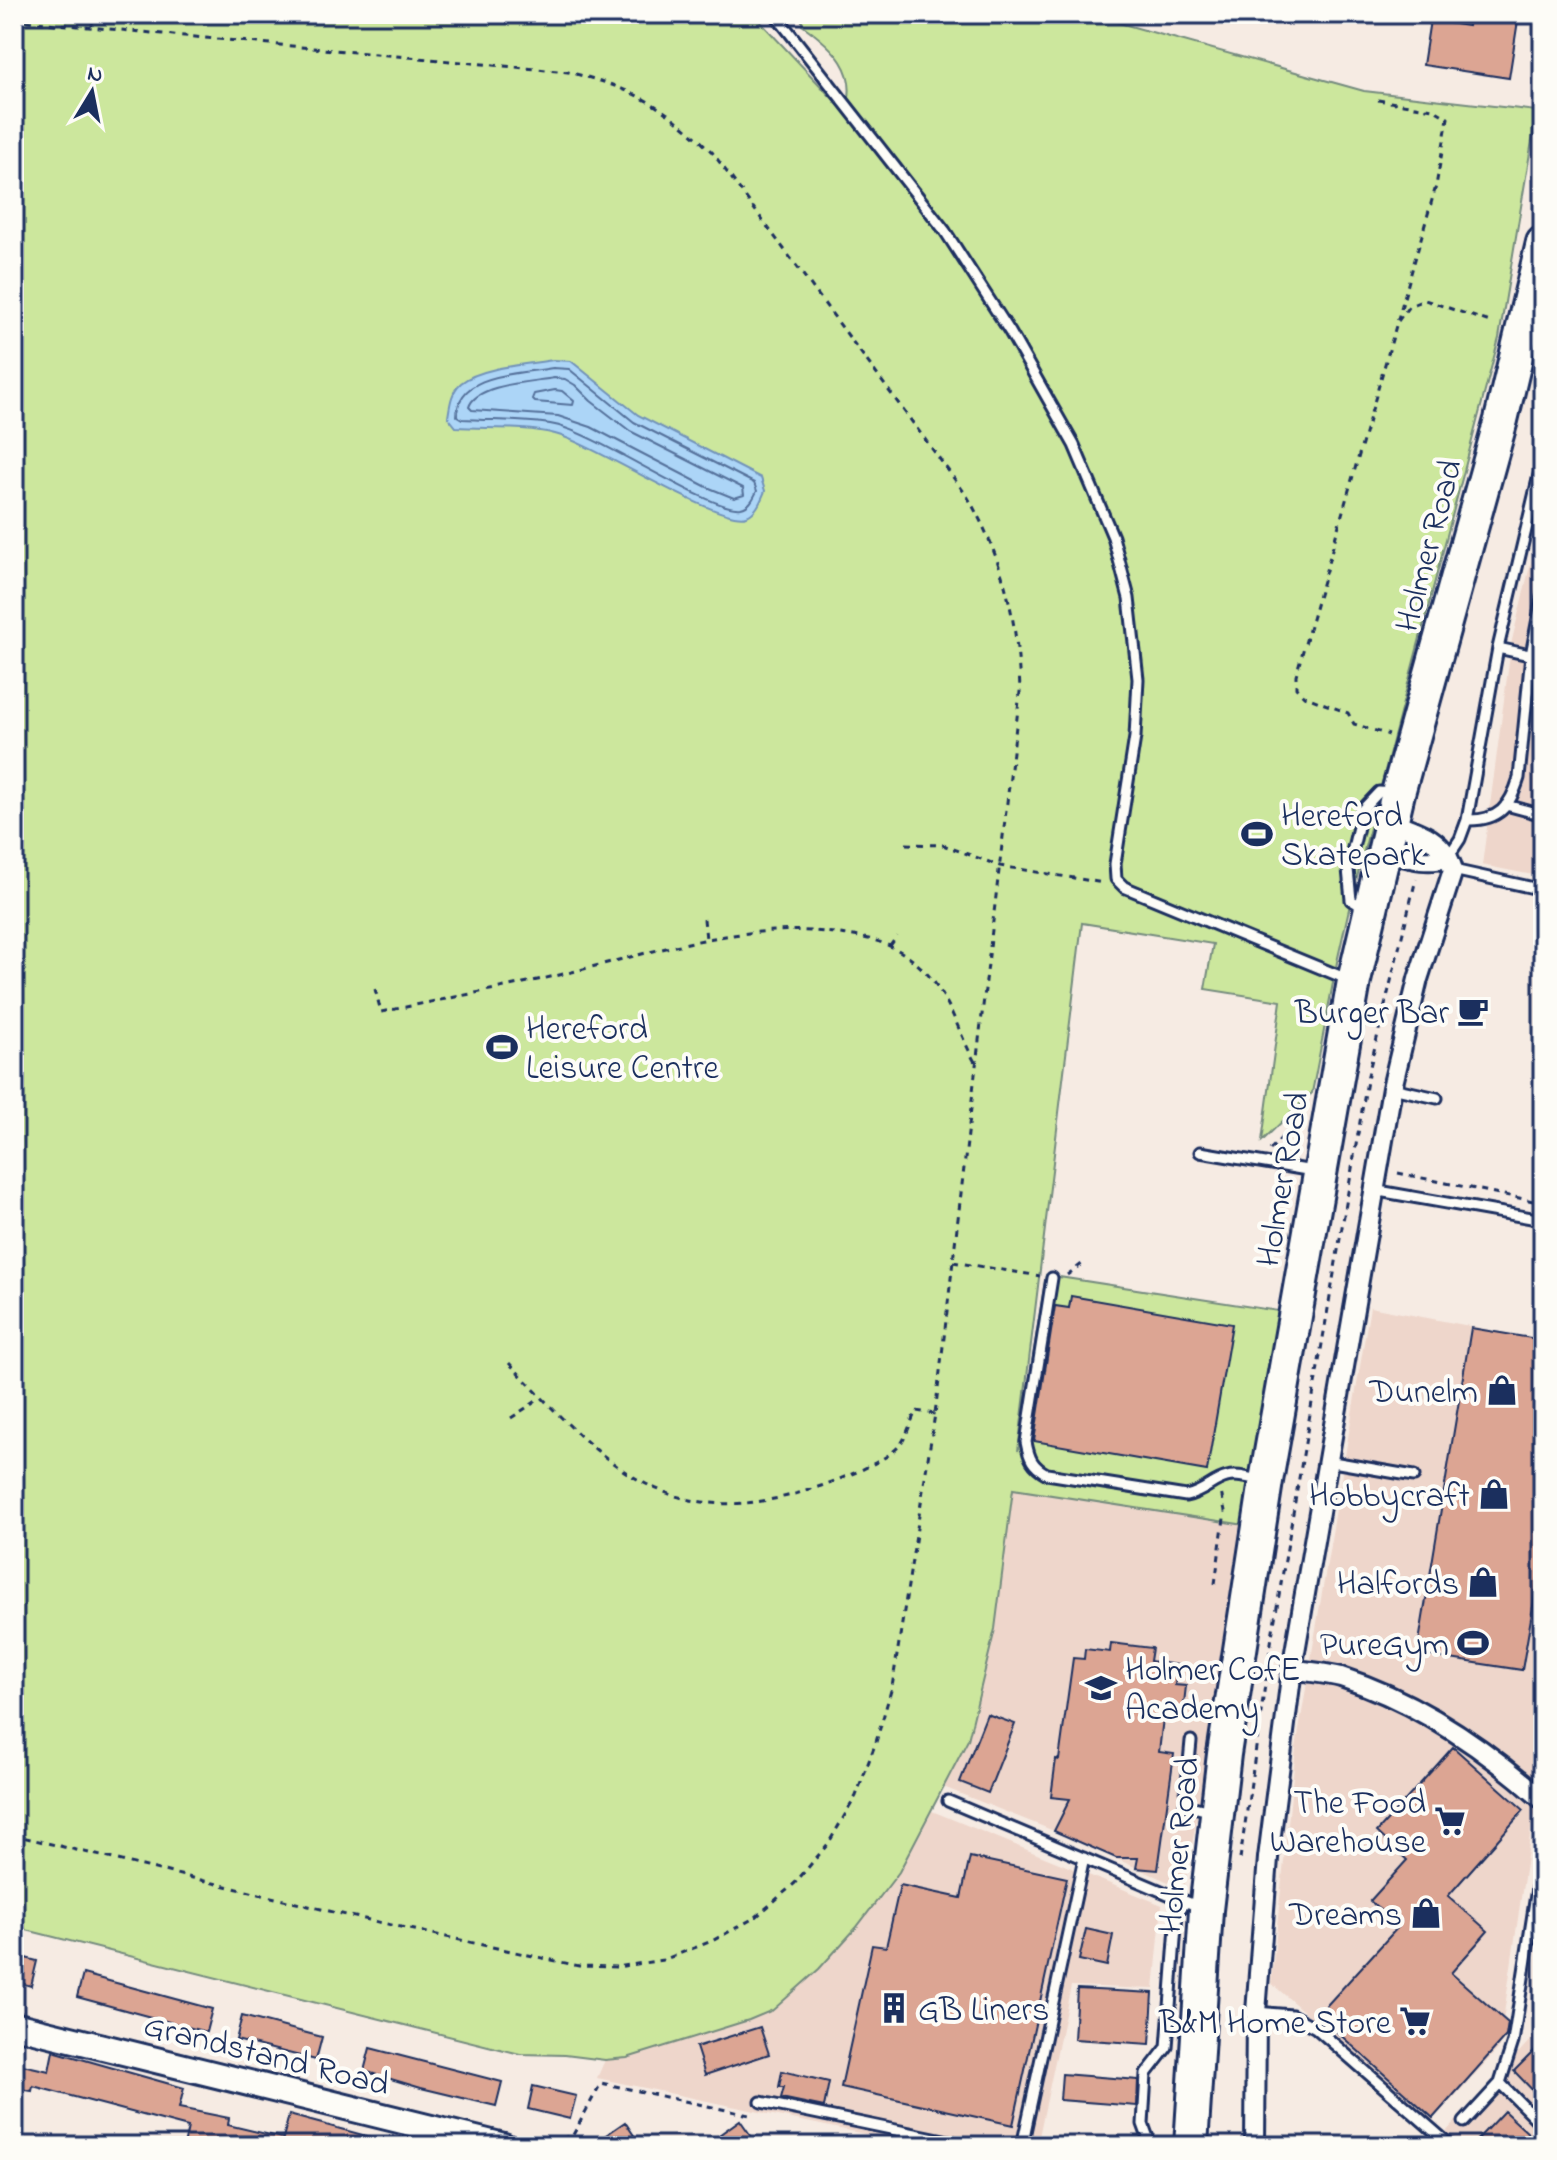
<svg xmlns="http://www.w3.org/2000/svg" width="1557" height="2160" font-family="'Indie Flower',sans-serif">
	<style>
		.built { fill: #eed6cb }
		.green { fill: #cce79d; stroke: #748b7e; stroke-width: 2 }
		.water { fill: #acd5f7; stroke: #7293ba; stroke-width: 2 }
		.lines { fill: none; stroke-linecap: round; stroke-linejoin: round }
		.shore { stroke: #55719b; stroke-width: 2 }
		.building { fill: #dca593; stroke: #1b2f5e; stroke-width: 2 }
		.service-casing { stroke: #1b2f5e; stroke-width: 15 }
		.minor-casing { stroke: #1b2f5e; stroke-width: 24 }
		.tertiary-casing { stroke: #1b2f5e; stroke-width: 30 }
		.trunk-casing { stroke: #1b2f5e; stroke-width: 38 }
		.path { stroke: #1b2f5e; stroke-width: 3; stroke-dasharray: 6 6; stroke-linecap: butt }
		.service { stroke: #fdfcf7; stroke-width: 9 }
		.minor { stroke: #fdfcf7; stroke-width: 18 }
		.tertiary { stroke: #fdfcf7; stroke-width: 24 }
		.trunk { stroke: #fdfcf7; stroke-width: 32 }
		.labels { text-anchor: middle; stroke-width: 8; stroke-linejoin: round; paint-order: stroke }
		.street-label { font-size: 34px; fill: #1b2f5e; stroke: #fdfcf7 }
		.poi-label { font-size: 34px; fill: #1b2f5e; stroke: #fdfcf7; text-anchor: end }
	</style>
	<rect width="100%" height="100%" fill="#f6ebe3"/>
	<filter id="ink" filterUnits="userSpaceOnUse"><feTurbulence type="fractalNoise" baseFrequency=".0125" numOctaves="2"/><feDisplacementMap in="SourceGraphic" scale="16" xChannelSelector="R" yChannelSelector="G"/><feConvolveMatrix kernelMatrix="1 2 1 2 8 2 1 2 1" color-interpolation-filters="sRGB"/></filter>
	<g filter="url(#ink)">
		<path class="built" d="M1543 513V877L1482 865 1512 640Z
			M1370 1307 1543 1340V1818L1533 1816 1499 2048 1431 2122 1271 1983 1296 1748Z
			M1013 1489 1245 1525 1230 1636 1184 1889 1054 1831 941 1786 968 1740 995 1629Z
			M932 1811 1162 1905 1154 1989 1071 1986 1037 2146H922L597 2078 605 2060 627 2058 773 2010 819 1969 856 1928 899 1872Z
			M1543 2026V2146H1433Z"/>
		<path class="green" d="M14 14H753L845 112C861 72 833 47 802 25V14H1087L1364 91 1537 111 1499 338 1351 900 1337 962 1312 1093 1262 1141 1281 1001 1205 989 1213 944 1082 923 1018 1451 1046 1275 1278 1311 1245 1525 1013 1489 995 1629 968 1740 899 1872 856 1928 819 1969 773 2010 749 2020 627 2058 605 2060 565 2055 520 2054 14 1927Z"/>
		<path class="water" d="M553 360 571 361 638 415 761 478 765 491C761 500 757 512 747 516 720 526 594 444 555 434 526 426 486 429 456 427L448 417C450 405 451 392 461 383 480 367 529 364 553 360Z"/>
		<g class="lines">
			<path class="shore" d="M553 368 569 369 634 422 754 483 757 491C753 499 750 506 741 508 712 513 598 434 555 425 525 419 492 421 462 419L457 416C457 372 521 374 553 368Z
				M554 378 565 379 575 385 591 401 630 431 743 488 744 495 734 498 707 487 591 427 558 416 472 410 469 407C476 384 531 382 554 378Z
				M555 390 562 391 574 401 573 405 535 402 532 399 534 394Z"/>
		</g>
		<path class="building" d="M1470 14H1519L1509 78 1423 65 1430 20 1468 26Z
			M1071 1296 1232 1324 1207 1471 1034 1441 1055 1306 1069 1308Z
			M1471 1328 1543 1340V1549L1522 1670 1417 1654Z
			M1111 1643 1152 1648 1150 1661 1178 1665 1175 1685 1186 1686 1183 1712 1164 1710 1159 1752 1174 1754 1158 1870 1136 1868 1138 1858H1116L1054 1831 1070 1799 1051 1797 1056 1759 1059 1760 1073 1658 1084 1659 1085 1649 1110 1652Z
			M987 1714 1015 1724 988 1793 960 1782Z
			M1453 1747 1524 1810 1448 1896 1488 1931 1451 1973 1508 2023 1506 2036 1433 2118 1318 2015 1399 1926 1370 1901 1407 1860 1377 1832Z
			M970 1857 1067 1878 1013 2125 841 2087 872 1945 886 1947 900 1885 961 1898Z
			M1086 1929 1113 1935 1107 1966 1079 1960Z
			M14 1955 37 1961 31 1986 14 1981Z
			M83 1974 212 2009 206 2032 77 1997Z
			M1077 1989 1153 1993 1150 2044 1074 2039Z
			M242 2016 322 2037 316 2060 236 2040Z
			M760 2027 769 2054 705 2075 696 2047Z
			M1543 2042V2101L1514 2071Z
			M370 2048 502 2082 496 2106 421 2088 364 2071Z
			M53 2051 184 2088 179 2108 229 2118 228 2125 283 2138 289 2115 385 2141V2146H184L188 2127 33 2086 32 2091 14 2088V2063L49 2071Z
			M782 2071 829 2082 824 2107 781 2098 784 2087H779Z
			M1062 2074 1138 2080 1137 2106 1060 2100Z
			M533 2086 576 2096 570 2119 528 2109Z
			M1504 2111 1542 2146H1471Z
			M740 2120 758 2146H727L719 2135Z
			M625 2122 641 2146H590Z"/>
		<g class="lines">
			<defs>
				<path id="service" d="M775 14 945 231 1010 332 1074 445 1113 537 1129 598 1138 679 1135 737 1115 864 1116 879 1124 887 1347 979
					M1498 648 1543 658
					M1506 805 1543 815
					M1467 820C1499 821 1510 807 1519 778L1531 655 1543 592
					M1448 857 1460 839 1467 820 1498 648 1543 458
					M1453 870 1543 890
					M1366 909 1351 900 1348 869 1362 810 1379 792 1391 793
					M1392 1088 1437 1098
					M1200 1152 1313 1171
					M1373 1190 1543 1220
					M1052 1278 1026 1442C1029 1458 1032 1466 1047 1474L1186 1496C1205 1492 1211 1481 1227 1477 1236 1474 1249 1478 1259 1480
					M1327 1461 1414 1476
					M1191 1741 1185 1805 1210 1811
					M948 1801 1199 1907
					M1256 2012 1292 2015 1316 2028 1451 2146
					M1500 2083 1543 2126
					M761 2102 973 2146
					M1464 2122 1500 2083 1513 2042 1543 1850
					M1022 2146 1084 1858
					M1151 2146 1143 2124 1146 2074 1167 2047 1177 1913 1186 1902"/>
				<path id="minor" d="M1384 851C1407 857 1426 865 1448 857
					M1292 1669C1308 1672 1326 1673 1341 1677 1416 1701 1485 1748 1543 1800
					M1255 2146 1256 2012 1268 1858 1292 1669 1392 1088 1418 979 1453 870C1444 839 1419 832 1391 822"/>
				<path id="tertiary" d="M14 2025 504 2146"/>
				<path id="trunk" d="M1191 2146 1206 1910 1224 1754 1266 1481 1354 981 1398 793 1501 420 1543 243"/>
			</defs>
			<use href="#service" class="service-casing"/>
			<use href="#minor" class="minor-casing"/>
			<use href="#tertiary" class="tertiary-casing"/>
			<use href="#trunk" class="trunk-casing"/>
			<path class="path" d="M14 20 568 72C633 88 665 106 712 152L967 496C1003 557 1018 621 1020 692L935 1414 892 1687 876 1742 856 1796 828 1844 795 1883 756 1917 712 1941 663 1960 617 1967 579 1966 346 1915 14 1835
				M92 26 93 14
				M1378 100 1433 109 1448 118 1436 186 1296 675V688L1304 696 1348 713 1354 724 1389 735
				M1398 321 1409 306 1425 300 1493 323
				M906 844 943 845 1000 866 1104 883
				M704 919 706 939
				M890 946 897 936
				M375 989 381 1012C434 1001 488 991 542 979 642 957 743 917 847 935 867 938 887 942 904 954 947 982 953 1023 976 1064
				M1270 1150 1303 1115
				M1398 1173 1543 1203
				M953 1262 1040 1276
				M1067 1275 1086 1261
				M509 1363C607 1466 668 1539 821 1486 843 1478 886 1462 901 1444 907 1435 911 1421 916 1411L935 1414
				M511 1418 541 1398
				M1215 1584 1225 1511 1221 1492
				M1240 1859 1272 1636 1368 1075 1416 879
				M539 2146 573 2135 601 2083 754 2116"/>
			<use href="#service" class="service"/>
			<use href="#minor" class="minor"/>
			<use href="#tertiary" class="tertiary"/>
			<use href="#trunk" class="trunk"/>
		</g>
	</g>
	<defs>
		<symbol id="stadium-bare" viewBox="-9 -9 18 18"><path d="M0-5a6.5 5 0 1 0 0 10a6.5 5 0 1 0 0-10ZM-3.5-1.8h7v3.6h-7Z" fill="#1b2f5e" stroke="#fdfcf7" stroke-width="2.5" paint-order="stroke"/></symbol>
		<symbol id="cafe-bare" viewBox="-9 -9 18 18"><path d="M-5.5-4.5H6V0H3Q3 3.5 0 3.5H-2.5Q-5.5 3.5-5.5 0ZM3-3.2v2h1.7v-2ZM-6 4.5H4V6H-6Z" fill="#1b2f5e" stroke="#fdfcf7" stroke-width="2.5" paint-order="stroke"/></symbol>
		<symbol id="shop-bare" viewBox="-9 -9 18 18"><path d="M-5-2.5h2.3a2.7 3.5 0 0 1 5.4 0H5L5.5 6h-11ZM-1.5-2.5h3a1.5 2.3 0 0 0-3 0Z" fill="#1b2f5e" stroke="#fdfcf7" stroke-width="2.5" paint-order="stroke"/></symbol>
		<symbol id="school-bare" viewBox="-9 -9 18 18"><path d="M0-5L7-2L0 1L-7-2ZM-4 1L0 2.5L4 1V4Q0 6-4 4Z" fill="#1b2f5e" stroke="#fdfcf7" stroke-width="2.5" paint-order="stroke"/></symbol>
		<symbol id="supermarket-bare" viewBox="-9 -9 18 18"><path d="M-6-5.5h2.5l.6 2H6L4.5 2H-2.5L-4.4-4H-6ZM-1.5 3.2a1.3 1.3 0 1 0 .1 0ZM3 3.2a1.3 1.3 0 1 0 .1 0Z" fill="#1b2f5e" stroke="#fdfcf7" stroke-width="2.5" paint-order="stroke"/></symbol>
		<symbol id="building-bare" viewBox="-9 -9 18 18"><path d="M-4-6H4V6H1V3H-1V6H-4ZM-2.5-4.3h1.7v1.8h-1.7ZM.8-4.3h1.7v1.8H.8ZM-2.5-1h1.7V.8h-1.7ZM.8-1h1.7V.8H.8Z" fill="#1b2f5e" stroke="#fdfcf7" stroke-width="2.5" paint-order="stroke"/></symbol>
	</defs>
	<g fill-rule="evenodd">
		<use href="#stadium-bare" x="1235" y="812" width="44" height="44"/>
		<use href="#cafe-bare" x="1451" y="989" width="44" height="44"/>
		<use href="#stadium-bare" x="480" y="1025" width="44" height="44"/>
		<use href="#shop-bare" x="1480" y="1368" width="44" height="44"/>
		<use href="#shop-bare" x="1472" y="1472" width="44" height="44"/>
		<use href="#shop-bare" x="1461" y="1560" width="44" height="44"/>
		<use href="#stadium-bare" x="1451" y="1621" width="44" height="44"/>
		<use href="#school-bare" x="1079" y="1666" width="44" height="44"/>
		<use href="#supermarket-bare" x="1428" y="1799" width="44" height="44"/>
		<use href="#shop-bare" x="1404" y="1891" width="44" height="44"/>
		<use href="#building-bare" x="872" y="1986" width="44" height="44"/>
		<use href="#supermarket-bare" x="1393" y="1999" width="44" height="44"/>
	</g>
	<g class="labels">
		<g class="street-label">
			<text transform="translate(1427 545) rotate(-75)" y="12">Holmer Road</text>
			<text transform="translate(1281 1179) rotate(-80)" y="12">Holmer Road</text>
			<text transform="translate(1177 1845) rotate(-84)" y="12">Holmer Road</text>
			<text transform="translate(267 2053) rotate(14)" y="12">Grandstand Road</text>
		</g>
		<g class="poi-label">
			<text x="1281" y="826" text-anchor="start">Hereford<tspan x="1281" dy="39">Skatepark</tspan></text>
			<text x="1449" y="1023">Burger Bar</text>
			<text x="526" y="1039" text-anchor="start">Hereford<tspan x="526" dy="39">Leisure Centre</tspan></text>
			<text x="1478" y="1402">Dunelm</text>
			<text x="1470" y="1506">Hobbycraft</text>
			<text x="1459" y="1594">Halfords</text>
			<text x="1449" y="1655">PureGym</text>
			<text x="1125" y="1680" text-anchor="start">Holmer CofE<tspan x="1125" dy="39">Academy</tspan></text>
			<text x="1426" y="1813">The Food<tspan x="1426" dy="39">Warehouse</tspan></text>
			<text x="1402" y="1925">Dreams</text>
			<text x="918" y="2020" text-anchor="start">GB Liners</text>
			<text x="1391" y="2033">B&amp;M Home Store</text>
		</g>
	</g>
	<rect width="1557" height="2160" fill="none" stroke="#fdfcf7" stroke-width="48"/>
	<rect x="24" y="24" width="1509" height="2112" fill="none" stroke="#1b2f5e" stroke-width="3" filter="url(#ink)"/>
	<g transform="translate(92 92) rotate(10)" stroke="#fdfcf7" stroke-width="6" paint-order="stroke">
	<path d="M0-6L14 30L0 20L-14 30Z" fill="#1b2f5e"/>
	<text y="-12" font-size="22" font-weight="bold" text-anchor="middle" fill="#1b2f5e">N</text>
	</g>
</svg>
